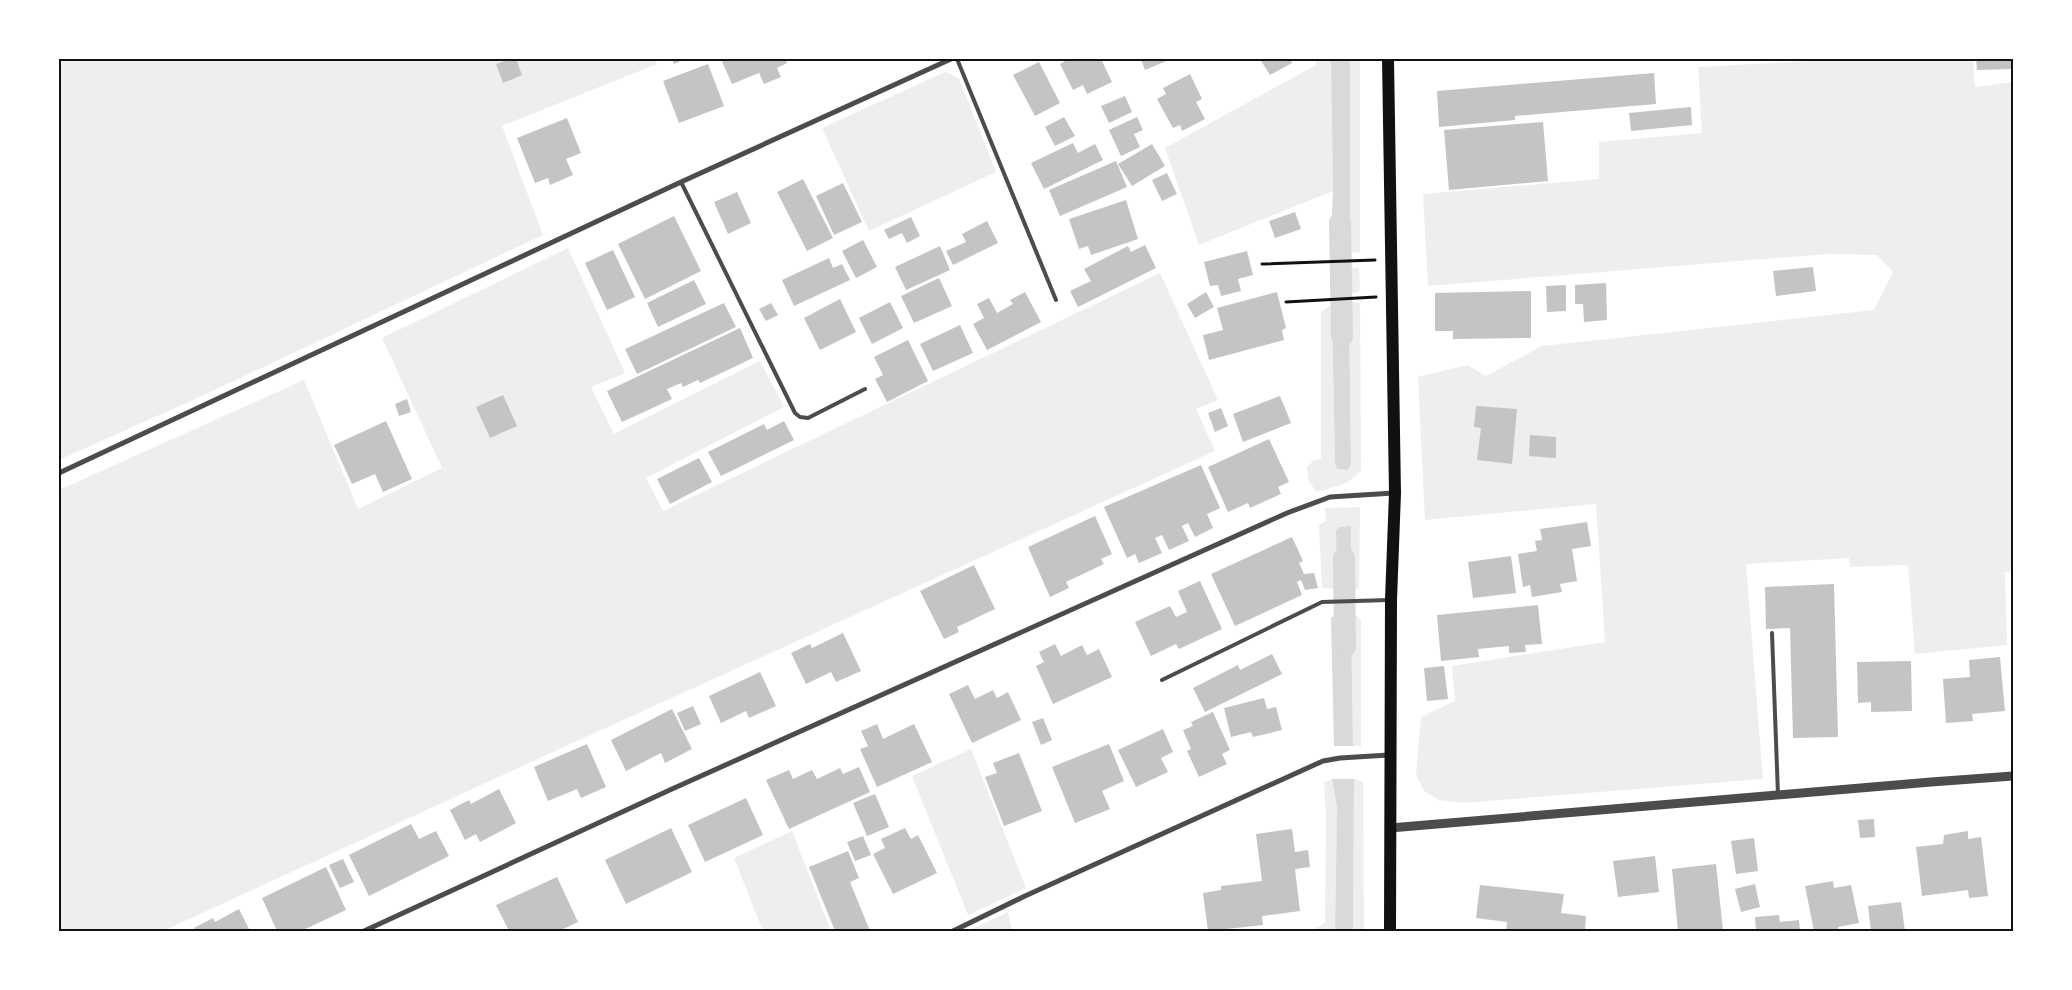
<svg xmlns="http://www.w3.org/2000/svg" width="2072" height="990" font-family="Raleway,sans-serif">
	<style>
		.green { fill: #eee }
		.water { fill: #d9d9d9 }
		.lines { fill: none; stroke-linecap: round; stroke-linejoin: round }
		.canal { stroke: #d9d9d9; stroke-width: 22 }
		.building { fill: #c4c4c4 }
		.path { stroke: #111; stroke-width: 3 }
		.service { stroke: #4c4c4c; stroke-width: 4 }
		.minor { stroke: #4c4c4c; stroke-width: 5 }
		.tertiary { stroke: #4c4c4c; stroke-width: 9 }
		.primary { stroke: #111; stroke-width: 12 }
		.neatline { fill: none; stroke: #111; stroke-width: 2 }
	</style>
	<rect width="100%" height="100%" fill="#fff"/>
	<path class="green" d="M59 59H655L657 64 502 126 543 235 204 395 59 460Z
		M1316 59H1331L1333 191 1199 245 1165 148 1316 65Z
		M1350 59H1360V252L1348 253 1350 218Z
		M1846 59H1973L1975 87 2013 82V571L2005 572 2007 645 1915 654 1908 565 1850 567 1849 558 1746 564 1763 779 1463 803 1439 800 1424 791 1416 775 1421 717 1455 701 1452 666 1605 642 1596 504 1425 520 1418 377 1467 365 1486 376 1542 346 1874 310 1893 272 1877 255 1828 254 1428 286 1423 194 1599 179V142L1702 133 1698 67Z
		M945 72 959 78 996 172 869 231 822 128Z
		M568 248 625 373 591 387 614 434 760 361 784 407 646 478 663 511 1160 273 1218 400 1196 409 1215 451 566 746 163 931H59V490L304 380 358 509 442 468 382 338Z
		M1359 267 1360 290 1357 293 1347 292 1351 289 1349 269Z
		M1353 302 1360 303 1361 470C1351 485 1333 487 1316 492L1308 479 1307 467 1314 460 1321 459V312L1329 306 1334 307 1332 312 1335 463 1337 469 1348 470 1351 464 1349 306Z
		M1360 507 1359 589H1351V526L1336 531 1337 589 1322 588 1319 525 1326 521 1325 508Z
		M1357 615 1361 620V746H1353L1351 617Z
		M971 749 1026 888 968 915 912 776Z
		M1332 779 1337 807 1335 931H1309L1325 923 1326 817 1324 783Z
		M1354 779 1363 782 1364 931H1353Z
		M792 831 831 931H763L734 858Z
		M1008 912 1012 931H968Z"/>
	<path class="water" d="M1331 59H1350V218L1348 253H1330L1333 191Z
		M1331 268 1349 269 1351 289 1347 292 1332 293Z
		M1349 306 1351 464 1348 470 1337 469 1335 463 1332 312 1334 307Z
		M1351 526V589H1337L1336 531 1339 527Z
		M1331 617H1351L1353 746H1334Z
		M1332 779H1354L1353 931H1335L1337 807Z"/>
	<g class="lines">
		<path class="canal" d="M1340 223 1342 336
			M1344 558 1345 646"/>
	</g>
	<path class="building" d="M511 59H516L522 75 503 83 496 64Z
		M672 59H685L674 64Z
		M721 59H785L787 63 777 68 781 77 764 84 759 73 732 84Z
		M1069 59H1101L1112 82 1087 94 1083 85 1073 90 1060 64Z
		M1141 59H1171L1145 70Z
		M1260 59H1290L1292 63 1270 75Z
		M1976 59H2013V69L1977 70Z
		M1039 62 1060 103 1035 116 1013 75Z
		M708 64 724 106 679 123 663 81Z
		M1654 73 1656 104 1515 116V120L1439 127 1437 91Z
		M1190 74 1202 99 1196 102 1205 119 1182 131 1180 125 1173 128 1157 99 1166 94 1163 88Z
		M1125 96 1132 112 1109 123 1101 106Z
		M1691 107 1692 125 1631 131 1629 113Z
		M1064 117 1075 136 1055 146 1045 127Z
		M1137 117 1143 130 1134 134 1140 147 1121 156 1109 130Z
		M567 118 581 153 566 159 573 175 550 185 548 178 535 183 517 138Z
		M1543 122 1548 181 1449 190 1444 130Z
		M1073 143 1078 153 1095 144 1103 160 1044 189 1031 163Z
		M1152 144 1165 166 1132 186 1118 164Z
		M1116 161 1127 187 1060 216 1049 190Z
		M1167 173 1177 194 1162 201 1152 180Z
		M803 179 833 238 807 251 777 192Z
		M843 183 862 222 834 235 816 196Z
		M737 192 751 223 728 234 714 202Z
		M1126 200 1138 239 1091 255 1088 246 1079 249 1069 219Z
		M1295 212 1301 229 1275 238 1269 221Z
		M674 216 701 271 645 299 618 244Z
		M911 217 920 236 907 243 902 233 889 239 884 230Z
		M987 221 998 243 953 265 946 251 966 242 962 234Z
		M863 240 877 267 856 278 842 251Z
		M1145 245 1156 268 1078 307 1070 291 1091 281 1084 269 1128 246 1131 252Z
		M940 246 950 270 906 290 895 267Z
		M613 250 635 297 607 310 585 263Z
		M1247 251 1253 275 1238 279 1241 291 1221 296 1218 285 1210 286 1204 262Z
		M829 258 833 268 842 264 850 280 794 306 782 280Z
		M1813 267 1816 291 1776 296 1773 271Z
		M939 278 952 306 914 323 901 296Z
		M694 280 706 304 658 327 647 303Z
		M1606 283 1607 320 1584 322 1583 304H1575V285Z
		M1566 285V311L1547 312 1546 286Z
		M1531 291V338L1453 339V331H1435V293Z
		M1025 292 1041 322 987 350 973 324 984 318 977 304 989 298 997 313 1013 304 1010 300Z
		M1206 292 1214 307 1195 318 1187 304Z
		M1277 292 1286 328 1282 330 1284 340 1209 360 1203 335 1223 330 1217 308Z
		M840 299 856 332 820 350 804 318Z
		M890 302 903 328 872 344 859 318Z
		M724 303 736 327 637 374 625 349Z
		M771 303 778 315 766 321 759 309Z
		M960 325 973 353 933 371 920 344Z
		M740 328 753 358 700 383 698 380 683 387 681 383 667 389 672 399 622 422 607 391Z
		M908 340 928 381 887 402 875 379 883 375 874 357Z
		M503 395 517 426 490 438 476 407Z
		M1280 396 1291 423 1243 442 1233 414Z
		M407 399 411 412 399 416 395 404Z
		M1476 406 1517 409 1512 464 1477 460 1481 428 1474 427Z
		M1221 408 1228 426 1215 432 1208 413Z
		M386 421 412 479 383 492 375 474 352 484 334 445Z
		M784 421 794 440 721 476 708 452 764 424 767 430Z
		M1530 435 1556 437V458L1529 456Z
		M1269 439 1289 482 1278 487 1281 494 1250 508 1248 503 1228 512 1208 467Z
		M699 458 712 482 670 504 657 479Z
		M1201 465 1220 508 1207 514 1213 528 1195 537 1188 523 1182 526 1189 541 1169 550 1162 535 1155 538 1162 553 1139 563 1135 554 1127 558 1104 507Z
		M1095 516 1112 554 1101 559 1104 564 1066 582 1069 588 1050 597 1028 547Z
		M1587 522 1591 546 1572 549 1577 581 1560 584 1562 592 1532 597 1530 585 1523 587 1518 554 1537 551 1535 541 1542 540 1540 529Z
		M1292 537 1303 561 1299 563 1304 574 1314 573 1318 588 1305 590 1301 580 1297 582 1302 595 1235 626 1211 574Z
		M1511 556 1516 593 1473 598 1468 562Z
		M974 565 995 609 957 627 959 632 944 639 920 591Z
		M1200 581 1222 629 1179 649 1176 644 1151 656 1135 622 1170 606 1176 617 1187 612 1178 591Z
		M1834 584 1838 737 1793 738 1790 628 1766 629 1765 587Z
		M1538 605 1542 644 1525 645 1526 652 1509 653V646L1478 649 1479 657 1441 661 1437 615Z
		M843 633 861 671 836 682 831 672 806 684 791 653 810 644 812 648Z
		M1055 644 1061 656 1082 645 1087 655 1099 649 1112 677 1053 704 1036 666 1044 662 1039 652Z
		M1272 654 1282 674 1205 712 1193 688 1238 665 1240 670Z
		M2000 657 2005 711 1972 714 1973 721 1946 723 1943 679 1970 677 1969 660Z
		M1911 661 1912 711 1871 712V702L1858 703 1857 662Z
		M1444 666 1448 699 1427 701 1424 668Z
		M760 672 776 706 749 718 746 711 721 723 709 696Z
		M968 685 975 699 993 690 997 698 1008 692 1021 720 972 743 949 694Z
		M1264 698 1267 709 1276 707 1282 730 1253 737 1251 732 1231 737 1224 708Z
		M693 706 701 724 685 731 677 713Z
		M672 709 692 749 665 763 661 753 626 771 611 740Z
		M1213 712 1230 750 1222 754 1227 764 1199 777 1187 751 1191 749 1183 730 1193 726 1191 722Z
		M1043 718 1052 740 1041 745 1032 722Z
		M877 724 883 739 914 724 932 762 877 787 860 749 868 746 861 731Z
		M1163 729 1173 752 1161 758 1168 772 1136 787 1118 750Z
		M587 744 606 787 581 798 577 789 548 801 534 767Z
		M1109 744 1124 781 1102 791 1110 809 1075 823 1052 767Z
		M1019 753 1042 811 1004 826 985 777 997 773 993 763Z
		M859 767 870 792 789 829 766 780 789 770 793 779 812 770 817 779 840 768 843 774Z
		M499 789 516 823 480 842 476 834 465 840 450 810 469 800 471 804Z
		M875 794 889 827 867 836 853 803Z
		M746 798 763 835 705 862 688 825Z
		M1874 819 1875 837 1860 838 1858 820Z
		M411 824 419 839 436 831 449 856 369 896 349 855Z
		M671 828 692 872 626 904 605 860Z
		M905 828 911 839 918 835 937 873 893 894 873 854 885 848 881 839Z
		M1292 829 1295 852 1308 850 1310 867 1295 869 1300 911 1262 916 1263 925 1208 931 1203 893 1221 890V886L1262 881 1256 834Z
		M1968 831V839L1981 837 1988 896 1969 898 1968 890 1922 896 1916 847 1943 844 1944 835Z
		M863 836 871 855 855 861 847 842Z
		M1754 838 1758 871 1736 874 1731 841Z
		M848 851 859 878 850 882 870 931H835L809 867Z
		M1655 856 1659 892 1618 897 1613 861Z
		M343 859 354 882 340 888 329 865Z
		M1716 864 1723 931H1678L1672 869Z
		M326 867 346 910 301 931H277L262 898Z
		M557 877 578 922 559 931H509L496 905Z
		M1833 881 1834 888 1851 885 1859 923 1838 927 1839 931H1814L1805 886Z
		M1755 884 1760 907 1741 912 1735 889Z
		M1480 885 1564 894 1561 913 1586 916 1585 931H1506L1507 922 1476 918Z
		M1901 902 1905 931H1871L1868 906Z
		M239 909 250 931H196L194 928 213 918 215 922Z
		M1779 915 1780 922 1799 920 1800 931H1756L1755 917Z
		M1469 929V931H1448V930Z"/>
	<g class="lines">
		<path class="path" d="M1262 264 1375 260
			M1286 302 1376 297"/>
		<path class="service" d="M957 59 1056 300
			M1488 59H1535
			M681 182 795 413 800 417 808 418 865 389
			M1772 633 1778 795
			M1162 680 1322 602 1389 600"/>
		<path class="minor" d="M59 473 681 182 951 59
			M364 931 672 789 1287 513 1330 497 1394 493
			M953 931 1025 896 1323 761 1340 758 1389 755"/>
		<path class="tertiary" d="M1390 828 1931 782 2013 776"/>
		<path class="primary" d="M1388 59 1395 493 1391 600 1390 931"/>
	</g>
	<rect width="2072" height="990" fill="none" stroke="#ffffff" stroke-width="120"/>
	<rect x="60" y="60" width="1952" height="870" class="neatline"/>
</svg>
